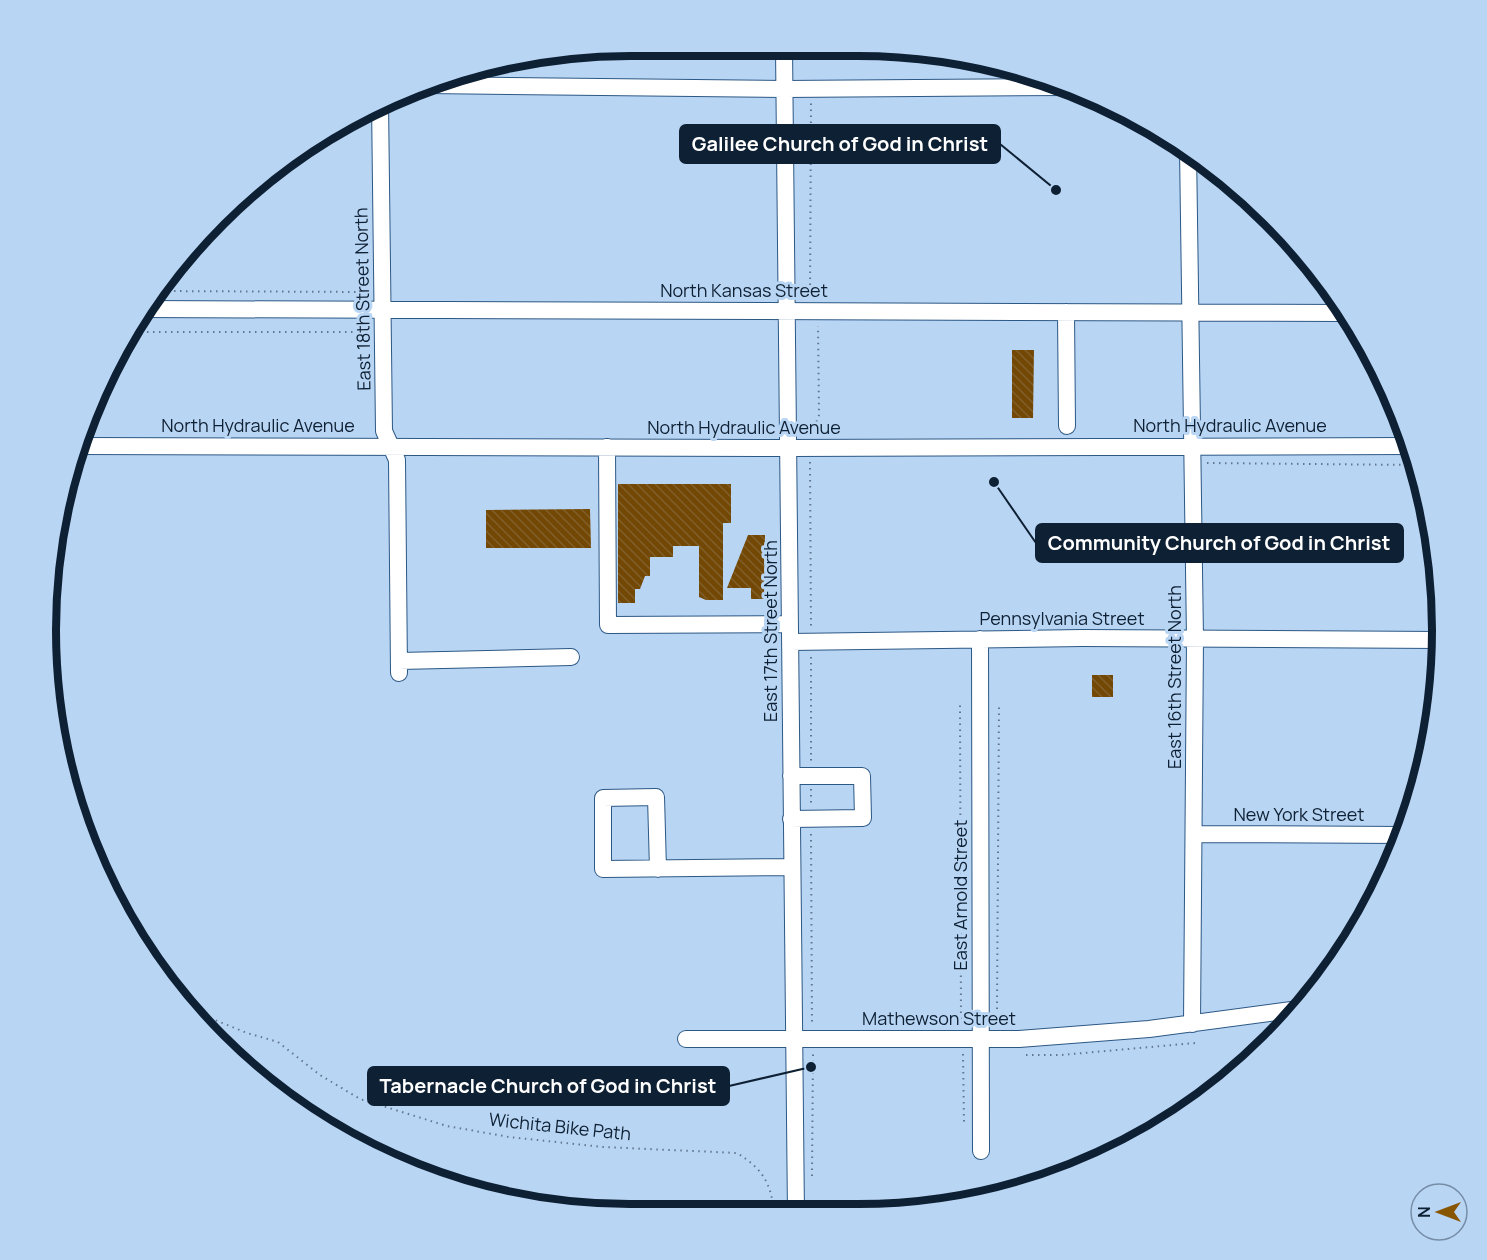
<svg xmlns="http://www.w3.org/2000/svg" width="1487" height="1260" font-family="Manrope,sans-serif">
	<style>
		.building { fill: url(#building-back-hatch) }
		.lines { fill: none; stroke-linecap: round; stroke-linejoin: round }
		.minor-casing { stroke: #2c5884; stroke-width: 18 }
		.path { stroke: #617790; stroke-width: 2; stroke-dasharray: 1.5 4.5; stroke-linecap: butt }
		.minor { stroke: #fff; stroke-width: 16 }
		.labels { text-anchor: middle; stroke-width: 6; stroke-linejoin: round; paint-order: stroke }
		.street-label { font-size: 18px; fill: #0e2033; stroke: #b9d5f4 }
		.rim { fill: none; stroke: #0e2033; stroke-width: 8 }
		.leader { fill: none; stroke: #0e2033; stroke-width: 2 }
		.callout-dot { fill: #0e2033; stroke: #b9d5f4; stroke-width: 2 }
		.callout { fill: #0e2033; stroke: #0e2033; stroke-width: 2 }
		.callout-label { font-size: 20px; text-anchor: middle; font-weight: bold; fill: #fff }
	</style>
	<defs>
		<pattern id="building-back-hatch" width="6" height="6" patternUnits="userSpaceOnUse" patternTransform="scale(1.5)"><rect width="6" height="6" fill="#724804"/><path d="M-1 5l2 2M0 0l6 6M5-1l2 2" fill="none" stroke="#805f2a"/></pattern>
	</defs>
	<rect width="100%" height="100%" fill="#b9d5f4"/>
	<path class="building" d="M1012 350H1034L1033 418H1012Z
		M618 484H731V523H723V600H706L699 597V546H673V557H650V576H645L640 589H635V603H618Z
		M590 509 591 548H486V510Z
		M748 535H765L764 599H751V588H727Z
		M1092 675H1113V697H1092Z"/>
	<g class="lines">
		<defs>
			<path id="minor" d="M784 48 796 1215
				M426 85 784 89 1068 87
				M380 102 384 431 397 460 399 673
				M1188 149 1195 639 1192 1024
				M141 309 1347 313
				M1066 312 1067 426
				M79 446 789 448 1410 446
				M607 447 608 625 790 624
				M980 639 981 1151
				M790 642 1082 638 1441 640
				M399 661 571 657
				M791 776H862L863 818 791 819
				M1194 834 1403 835
				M658 869 656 797 603 798V869L791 867
				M686 1039H1019L1149 1029 1299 1009"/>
		</defs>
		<use href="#minor" class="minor-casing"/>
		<path class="path" d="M156 291 367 292
			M810 297 811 102
			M129 332H369
			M812 433 819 415 818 326
			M810 462 811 628
			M1207 463 1415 465
			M811 657V763
			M811 789V805
			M811 834 812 1024
			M188 1009 247 1033 278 1042 320 1075 360 1099 447 1126 509 1137 603 1147 737 1153C763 1169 772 1184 774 1215
			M997 1009 999 706
			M959 1023H961L960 704
			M963 1054 964 1123
			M1026 1055H1061L1195 1043
			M812 1176 813 1054"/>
		<use href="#minor" class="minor"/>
	</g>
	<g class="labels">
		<g class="street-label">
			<text x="744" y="297">North Kansas Street</text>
			<text transform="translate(363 299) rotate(-91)" y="6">East 18th Street North</text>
			<text x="258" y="432">North Hydraulic Avenue</text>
			<text x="1230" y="432">North Hydraulic Avenue</text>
			<text x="744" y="434">North Hydraulic Avenue</text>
			<text x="1062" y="625">Pennsylvania Street</text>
			<text transform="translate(771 631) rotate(-90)" y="6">East 17th Street North</text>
			<text transform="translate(1175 677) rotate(-90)" y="6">East 16th Street North</text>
			<text x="1299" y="821">New York Street</text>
			<text transform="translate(961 895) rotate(-90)" y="6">East Arnold Street</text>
			<text x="939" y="1025">Mathewson Street</text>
			<text transform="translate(560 1127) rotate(6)" y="6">Wichita Bike Path</text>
		</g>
	</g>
	<path d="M0 0H1487V1260H0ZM630 56H858A574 574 0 0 1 1432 630V630A574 574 0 0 1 858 1204H630A574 574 0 0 1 56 630V630A574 574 0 0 1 630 56Z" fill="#b9d5f4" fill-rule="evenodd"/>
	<path class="rim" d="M630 56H858A574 574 0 0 1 1432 630V630A574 574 0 0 1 858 1204H630A574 574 0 0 1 56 630V630A574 574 0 0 1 630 56Z"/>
	<path class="leader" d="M1056 190L1000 144M994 482L1036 543M811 1067L729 1086"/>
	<g class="callout-dot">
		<circle cx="1056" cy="190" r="6"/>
		<circle cx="994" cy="482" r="6"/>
		<circle cx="811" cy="1067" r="6"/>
	</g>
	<g class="callout">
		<rect x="680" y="125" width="320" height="38" rx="6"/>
		<rect x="1036" y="524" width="367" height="38" rx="6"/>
		<rect x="368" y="1067" width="361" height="38" rx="6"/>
	</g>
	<g class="callout-label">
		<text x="840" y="151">Galilee Church of God in Christ</text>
		<text x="1219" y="550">Community Church of God in Christ</text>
		<text x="548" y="1093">Tabernacle Church of God in Christ</text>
	</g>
	<g transform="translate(1439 1212) rotate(270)"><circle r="28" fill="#b9d5f4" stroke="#758da7" stroke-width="1.5"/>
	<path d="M0-4.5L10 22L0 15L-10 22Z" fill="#895600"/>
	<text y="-9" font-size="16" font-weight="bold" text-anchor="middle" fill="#0e2033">N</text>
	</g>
</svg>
